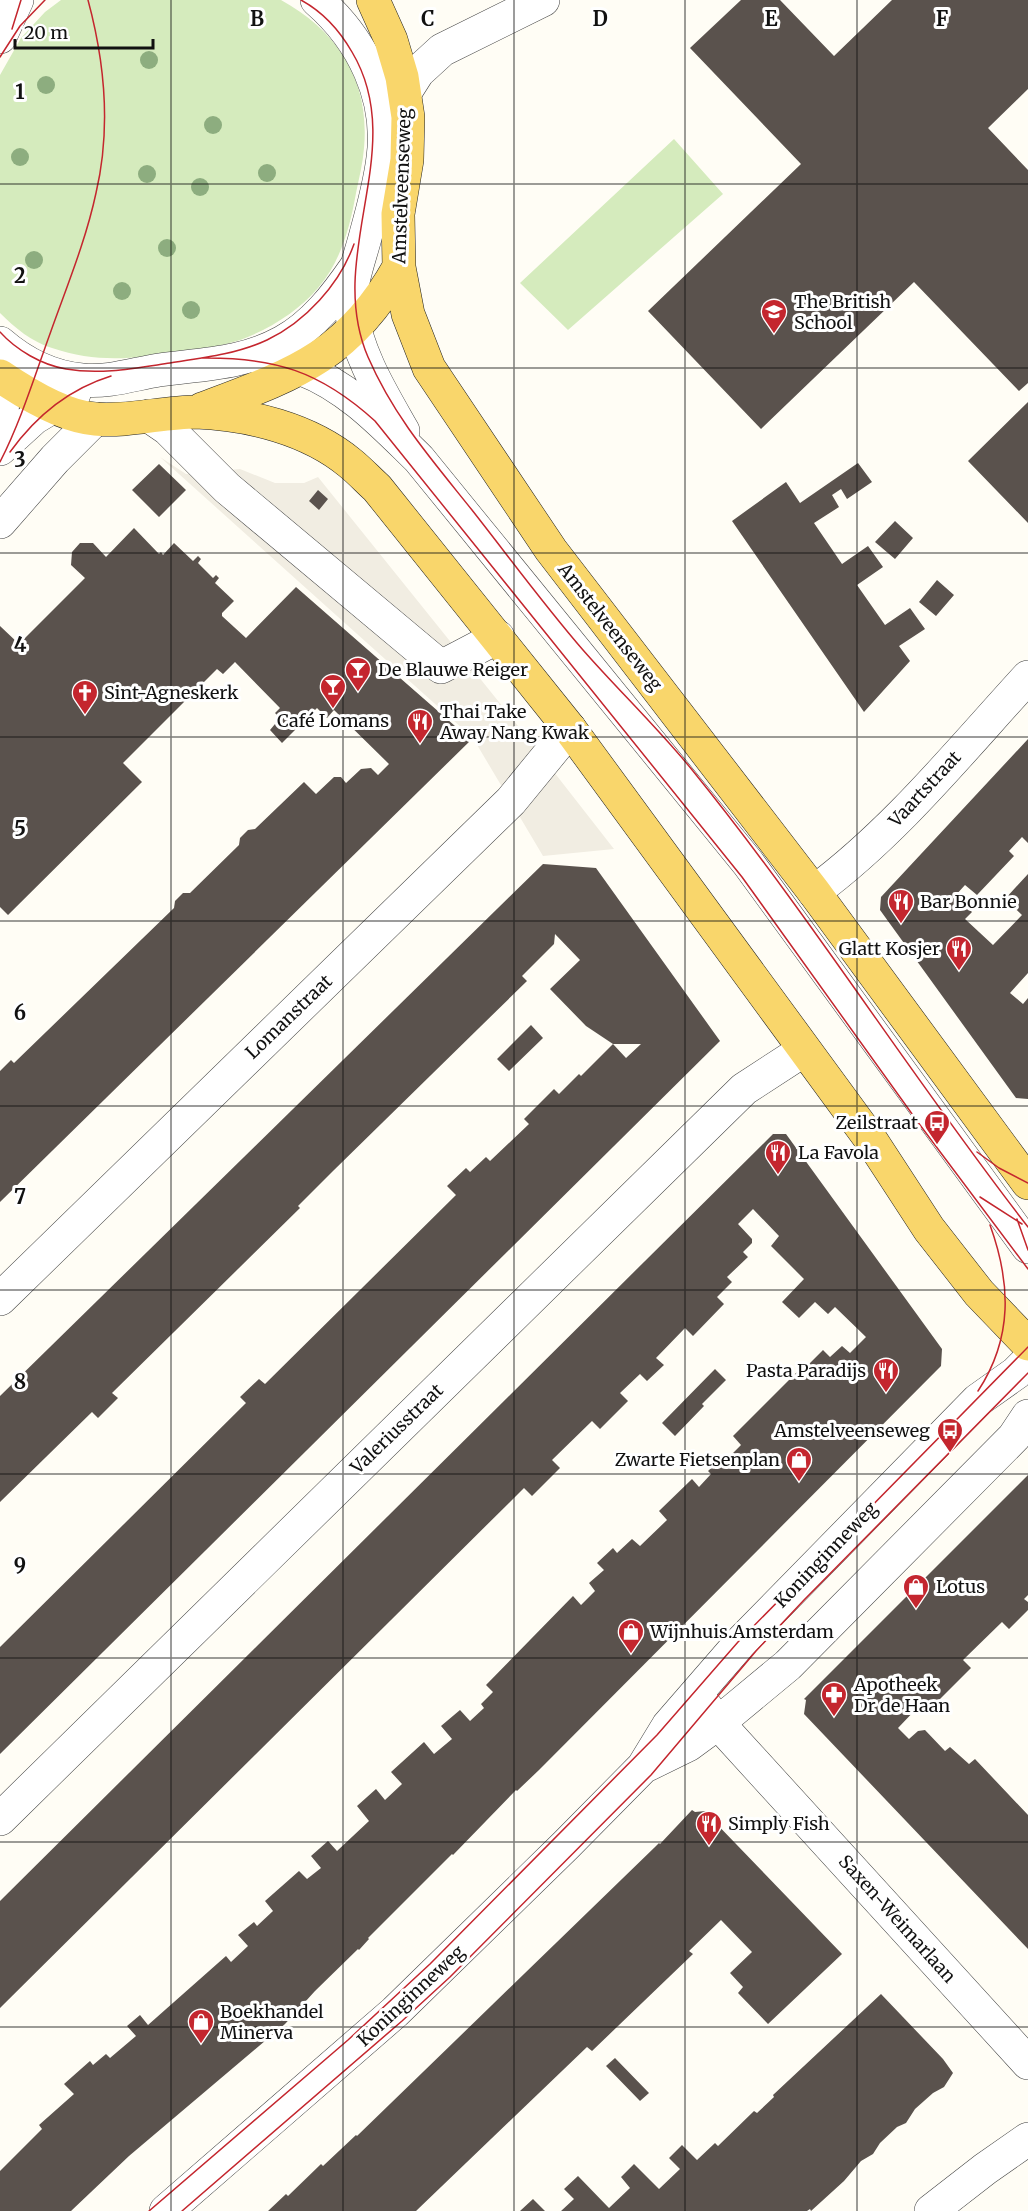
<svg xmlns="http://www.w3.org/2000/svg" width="1028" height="2211" font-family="Merriweather,serif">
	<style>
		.green { fill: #d5ebbd }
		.plaza { fill: #f1ede2 }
		.building { fill: #5a524d }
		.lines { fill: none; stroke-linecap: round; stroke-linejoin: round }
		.minor-casing { stroke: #444; stroke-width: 34 }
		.major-casing { stroke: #222; stroke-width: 34 }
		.minor { stroke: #fff; stroke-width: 33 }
		.major { stroke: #f9d66b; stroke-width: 33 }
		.tram { stroke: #c4262e; stroke-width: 1.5 }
		.tree { fill: #8dad7f }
		.grid { fill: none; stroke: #111; stroke-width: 1.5; stroke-opacity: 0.55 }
		.labels { text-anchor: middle; stroke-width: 6; stroke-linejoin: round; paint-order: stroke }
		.street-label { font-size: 18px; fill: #111; stroke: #fff }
		.poi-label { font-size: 18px; fill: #111; stroke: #fff; text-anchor: start }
		.grid-label { font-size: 20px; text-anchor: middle; font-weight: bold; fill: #111; stroke: #fff; stroke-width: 6; stroke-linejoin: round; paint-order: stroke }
	</style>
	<rect width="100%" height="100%" fill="#fffdf5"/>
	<path class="green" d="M61 0H281C339 32 370 81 364 148 363 163 359 178 356 193 350 227 341 261 318 288 296 314 259 336 226 344 210 348 193 350 177 352 133 359 96 363 52 348 32 342 15 328 0 313V75L21 38 45 12Z
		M674 139 723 194 568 330 520 283Z"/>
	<path class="plaza" d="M160 457 186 474 240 469 275 483H304L318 477 511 717 614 849 543 856 473 738Z"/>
	<path class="building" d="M741 0H780L834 56 892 0H1028V89L988 128 1028 170V383L1019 391 914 282 761 429 648 311 801 164 690 48Z
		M1028 402V523L968 461Z
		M858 463 872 482 847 499 841 489 832 495 839 507 814 523 842 564 868 546 883 567 857 585 885 625 910 608 925 629 899 646 910 661 864 712 732 521 786 482 800 503Z
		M159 464 186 490 159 517 132 490Z
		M318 490 328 499 319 510 309 501Z
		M895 521 913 538 895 559 875 542Z
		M134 528 159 554 161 552 163 555 174 543 193 561 198 556 201 559 198 563 213 578 216 575 219 578 215 583 234 601 222 613V616L246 638 296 587 471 740 0 1202V1071L11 1060 14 1063 174 908 175 901 183 893H190L239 845 240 838 248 830 255 829 304 782 316 794 334 777H341L346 783 361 769 371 768 378 775 389 764 334 710 327 718 317 708 282 743 270 730 280 718 275 713 280 708 235 662 223 674 217 669 123 763 142 782 8 915 0 907V626L19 644 85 578 71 565 72 552 80 543H93L106 557Z
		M937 580 954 595 936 616 919 602Z
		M1028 739V843L1022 837 1009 851 1014 856 977 895 965 885 955 896 972 912 965 919 993 945 1022 915 1005 899 1028 874V973L1010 993 1023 1004 1028 998V1099L1016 1098 880 910 881 897Z
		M543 864 596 868 720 1041 0 1754V1647L246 1403 240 1397 259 1379 265 1384 456 1195 447 1186 466 1168 470 1172 486 1157 490 1161 529 1124 524 1119 554 1089 559 1094 579 1074 581 1076 613 1044 626 1058 641 1044H613L586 1026 550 989 580 960 555 934 554 944 522 976 527 981 333 1171 298 1206 300 1208 112 1393 118 1398 98 1418 92 1412 0 1502V1396Z
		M531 1025 543 1038 509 1071 497 1059Z
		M773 1134H786L942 1349 941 1366 539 1770 517 1791 516 1790 453 1855 452 1854 368 1938 369 1939 359 1950 358 1949 315 1991 285 2024 129 2156 71 2211H0V2171L42 2129 39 2125 74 2094 64 2084 90 2061 93 2065 106 2054 110 2058 136 2036 127 2026 140 2015 148 2025 226 1956 231 1962 248 1946 238 1935 254 1922 257 1926 273 1911 265 1901 299 1871 307 1879 321 1868 311 1856 328 1841 337 1851 369 1821 357 1806 376 1789 385 1800 402 1784 391 1772 424 1742 434 1754 452 1739 441 1726 460 1710 470 1721 484 1708 481 1704 493 1692 486 1685 573 1596 581 1605 595 1591 589 1583 604 1570 597 1563 613 1548 617 1553 632 1539 640 1546 667 1520 659 1511 692 1479 699 1487 711 1474 708 1471 724 1456 727 1459 741 1445 733 1436 805 1364 808 1365 823 1350 830 1357 842 1346 850 1353 866 1337 835 1307 828 1314 815 1302 799 1318 782 1302 804 1279 771 1246 779 1236 753 1209 738 1224 752 1239V1243L743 1252 748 1257 727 1277 732 1282 717 1297 724 1304 693 1336 685 1328 656 1358 664 1365 647 1381 640 1374 620 1393 628 1401 600 1429 592 1421 552 1460 560 1468 532 1496 524 1488 0 2008V1901Z
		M715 1369 726 1380 702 1404 704 1406 675 1436 662 1423Z
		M1028 1475V1595L1024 1599 1028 1602V1610L1009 1629 1002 1622 963 1660 971 1668 926 1713 919 1706 898 1728 909 1739 918 1731 925 1730 945 1751 950 1747 969 1764 975 1759 1028 1815V1949L804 1714 806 1700 804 1699Z
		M692 1810 695 1812 706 1811 710 1815 709 1816 842 1954 768 2024 738 1993 743 1987 730 1973 752 1952 721 1920 689 1951 693 1954 592 2051 587 2047 416 2211H268L286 2194 288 2196 321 2164 323 2166 356 2135 357 2136 655 1847 659 1843 660 1844Z
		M881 1994 943 2059 953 2073 944 2087 933 2093 915 2109 906 2123 897 2127 880 2143 873 2154 861 2161 844 2181 811 2211 810 2209 807 2211H561L574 2199 564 2189 578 2176 609 2208 630 2188 621 2177 634 2164 659 2189 680 2169 669 2158 682 2145 697 2160 715 2143 718 2146 754 2111 757 2113 774 2097 773 2095Z
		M615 2058 649 2093 640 2101 606 2066Z
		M533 2199 545 2211H520Z"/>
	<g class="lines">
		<defs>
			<path id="minor" d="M317 0C362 39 391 97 383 158 380 183 373 209 366 234 360 258 349 284 351 309 356 352 382 394 403 431
				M0 37 17 0
				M404 94 418 72 442 50 543 0
				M0 343C23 363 51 377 82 380 108 383 134 374 159 370 203 364 243 364 283 342 314 325 336 296 356 267
				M253 356C269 360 286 362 302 369 349 387 384 425 419 459L748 863 1028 1247
				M0 364 3 401 0 431
				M149 416 168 429 227 488 441 667 498 637
				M0 449 34 418 74 394
				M0 522 55 459 95 419
				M814 892C895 832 960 751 1028 677
				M0 1299 511 801 570 729
				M706 1707 718 1723 1028 2063
				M643 1767 688 1745 718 1723 788 1665 1014 1437 1028 1416
				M0 1819 744 1089 804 1050
				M166 2211 395 2012 566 1845 643 1767 668 1726 740 1643 978 1400 1016 1373 1028 1361
				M931 2211 985 2169 1028 2139"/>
			<path id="major" d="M373 0 391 40 402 77 408 117 407 160 398 214 399 267 408 314 429 368 551 550 814 892 1028 1183
				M0 376C25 393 65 417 95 419 129 422 163 412 196 412 249 414 309 429 350 463 360 471 368 480 377 488L570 729 871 1140 929 1229 979 1293 1028 1344
				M202 409C292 375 349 357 399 267"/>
		</defs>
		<use href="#minor" class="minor-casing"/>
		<use href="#major" class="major-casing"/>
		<use href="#minor" class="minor"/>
		<use href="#major" class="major"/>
		<path class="tram" d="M301 0C323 12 340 31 352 52 410 149 324 254 368 357 394 417 432 460 472 510 509 557 544 605 583 650 619 691 659 729 693 771 812 918 912 1078 1028 1227
			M12 29 21 0
			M0 57 20 26 45 0
			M0 332C16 350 42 365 66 369 101 375 136 368 170 363 203 358 237 354 267 340 305 322 340 284 354 244
			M201 358C274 357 320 371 375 421L742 877 920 1125 1028 1269
			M10 452C36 416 69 389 111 376
			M0 462C21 421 35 375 51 331 67 286 86 240 96 193 111 129 105 63 88 0
			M977 1152 999 1168 1028 1183
			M980 1197 1022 1224
			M1017 1219 1028 1250
			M978 1391C1013 1338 1011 1283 990 1225
			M149 2211 348 2040 430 1964 657 1735 738 1642 1028 1347
			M182 2211 402 2021 450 1977 651 1775 756 1651 804 1600 1028 1373"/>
	</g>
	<g class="tree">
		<circle cx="149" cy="60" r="9"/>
		<circle cx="46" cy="85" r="9"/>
		<circle cx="213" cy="125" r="9"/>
		<circle cx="20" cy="157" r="9"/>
		<circle cx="267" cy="173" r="9"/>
		<circle cx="147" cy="174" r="9"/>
		<circle cx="200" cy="187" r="9"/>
		<circle cx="167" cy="248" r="9"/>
		<circle cx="34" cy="260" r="9"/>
		<circle cx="122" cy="291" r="9"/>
		<circle cx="191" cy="310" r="9"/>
	</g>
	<path class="grid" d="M171 0V2211M343 0V2211M514 0V2211M685 0V2211M857 0V2211M0 184H1028M0 368H1028M0 553H1028M0 737H1028M0 921H1028M0 1106H1028M0 1290H1028M0 1474H1028M0 1658H1028M0 1842H1028M0 2027H1028"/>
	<defs>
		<symbol id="school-pin" viewBox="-11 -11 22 30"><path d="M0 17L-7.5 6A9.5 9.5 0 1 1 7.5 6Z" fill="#c4262e" stroke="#fff"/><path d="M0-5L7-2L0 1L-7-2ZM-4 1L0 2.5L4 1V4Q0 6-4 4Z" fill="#fff"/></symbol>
		<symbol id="bar-pin" viewBox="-11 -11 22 30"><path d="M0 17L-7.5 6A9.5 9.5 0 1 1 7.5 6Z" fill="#c4262e" stroke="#fff"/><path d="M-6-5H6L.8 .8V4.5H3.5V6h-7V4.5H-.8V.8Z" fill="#fff"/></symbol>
		<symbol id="church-pin" viewBox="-11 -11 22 30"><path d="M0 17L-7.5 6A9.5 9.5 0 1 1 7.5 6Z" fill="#c4262e" stroke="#fff"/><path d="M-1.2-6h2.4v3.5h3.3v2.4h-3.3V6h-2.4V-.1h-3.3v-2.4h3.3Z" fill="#fff"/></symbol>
		<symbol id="restaurant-pin" viewBox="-11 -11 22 30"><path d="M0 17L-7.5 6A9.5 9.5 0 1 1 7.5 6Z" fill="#c4262e" stroke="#fff"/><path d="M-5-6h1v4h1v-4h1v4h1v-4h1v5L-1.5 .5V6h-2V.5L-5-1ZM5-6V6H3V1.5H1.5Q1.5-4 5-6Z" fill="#fff"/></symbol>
		<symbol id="bus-pin" viewBox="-11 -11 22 30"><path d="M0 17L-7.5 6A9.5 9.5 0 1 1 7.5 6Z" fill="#c4262e" stroke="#fff"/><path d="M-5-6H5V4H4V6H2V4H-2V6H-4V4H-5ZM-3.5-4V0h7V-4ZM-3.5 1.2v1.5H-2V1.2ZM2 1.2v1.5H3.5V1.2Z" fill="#fff"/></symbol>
		<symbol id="shop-pin" viewBox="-11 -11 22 30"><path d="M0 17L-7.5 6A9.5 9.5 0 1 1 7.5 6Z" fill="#c4262e" stroke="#fff"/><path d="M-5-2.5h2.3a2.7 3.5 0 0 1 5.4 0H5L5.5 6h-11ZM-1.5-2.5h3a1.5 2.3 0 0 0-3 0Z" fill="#fff"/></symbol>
		<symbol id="pharmacy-pin" viewBox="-11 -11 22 30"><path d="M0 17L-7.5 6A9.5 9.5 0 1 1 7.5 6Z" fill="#c4262e" stroke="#fff"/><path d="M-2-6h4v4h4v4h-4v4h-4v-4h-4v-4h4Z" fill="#fff"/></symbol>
	</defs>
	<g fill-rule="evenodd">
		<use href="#school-pin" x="759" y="297" width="30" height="40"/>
		<use href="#bar-pin" x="343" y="655" width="30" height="40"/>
		<use href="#bar-pin" x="318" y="672" width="30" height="40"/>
		<use href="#church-pin" x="70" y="678" width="30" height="40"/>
		<use href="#restaurant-pin" x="405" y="707" width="30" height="40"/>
		<use href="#restaurant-pin" x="886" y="887" width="30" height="40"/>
		<use href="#restaurant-pin" x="944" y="934" width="30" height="40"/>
		<use href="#bus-pin" x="922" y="1108" width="30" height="40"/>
		<use href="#restaurant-pin" x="763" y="1138" width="30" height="40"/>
		<use href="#restaurant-pin" x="871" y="1356" width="30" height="40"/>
		<use href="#bus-pin" x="935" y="1416" width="30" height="40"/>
		<use href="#shop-pin" x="784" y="1445" width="30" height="40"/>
		<use href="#shop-pin" x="901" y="1572" width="30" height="40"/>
		<use href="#shop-pin" x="616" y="1617" width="30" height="40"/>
		<use href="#pharmacy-pin" x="819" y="1680" width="30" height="40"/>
		<use href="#restaurant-pin" x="694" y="1809" width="30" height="40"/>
		<use href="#shop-pin" x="186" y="2007" width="30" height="40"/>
	</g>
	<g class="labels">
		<g class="street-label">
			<text transform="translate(402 186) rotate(-88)" y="6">Amstelveenseweg</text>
			<text transform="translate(610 627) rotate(52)" y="6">Amstelveenseweg</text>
			<text transform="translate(925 789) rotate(-47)" y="6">Vaartstraat</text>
			<text transform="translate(289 1017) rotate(-44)" y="6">Lomanstraat</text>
			<text transform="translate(397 1429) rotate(-44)" y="6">Valeriusstraat</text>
			<text transform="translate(826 1555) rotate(-46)" y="6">Koninginneweg</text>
			<text transform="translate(897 1919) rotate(48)" y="6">Saxen-Weimarlaan</text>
			<text transform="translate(411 1996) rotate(-43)" y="6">Koninginneweg</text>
		</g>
		<g class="poi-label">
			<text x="794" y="308">The British<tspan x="794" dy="21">School</tspan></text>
			<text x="378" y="676">De Blauwe Reiger</text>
			<text x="104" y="699">Sint-Agneskerk</text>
			<text x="440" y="718">Thai Take<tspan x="440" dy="21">Away Nang Kwak</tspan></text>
			<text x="333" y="727" text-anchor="middle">Café Lomans</text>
			<text x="920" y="908">Bar Bonnie</text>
			<text x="940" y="955" text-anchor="end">Glatt Kosjer</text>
			<text x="918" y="1129" text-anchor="end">Zeilstraat</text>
			<text x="798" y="1159">La Favola</text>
			<text x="866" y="1377" text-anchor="end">Pasta Paradijs</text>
			<text x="930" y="1437" text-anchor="end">Amstelveenseweg</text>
			<text x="780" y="1466" text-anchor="end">Zwarte Fietsenplan</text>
			<text x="936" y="1593">Lotus</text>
			<text x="650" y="1638">Wijnhuis.Amsterdam</text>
			<text x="854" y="1691">Apotheek<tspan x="854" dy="21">Dr de Haan</tspan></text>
			<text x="728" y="1830">Simply Fish</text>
			<text x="220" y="2018">Boekhandel<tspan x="220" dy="21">Minerva</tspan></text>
		</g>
	</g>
	<g class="grid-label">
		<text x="257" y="26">B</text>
		<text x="428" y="26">C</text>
		<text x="600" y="26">D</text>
		<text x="771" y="26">E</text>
		<text x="942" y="26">F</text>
		<text x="20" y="99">1</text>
		<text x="20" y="283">2</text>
		<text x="20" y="467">3</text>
		<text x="20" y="652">4</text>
		<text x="20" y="836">5</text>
		<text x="20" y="1020">6</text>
		<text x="20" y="1204">7</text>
		<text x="20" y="1389">8</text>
		<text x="20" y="1573">9</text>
	</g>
	<path d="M15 39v9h138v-9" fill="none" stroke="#111111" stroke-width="3"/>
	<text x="24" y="39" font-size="18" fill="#111111" stroke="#ffffff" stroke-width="4.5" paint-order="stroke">20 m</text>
</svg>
